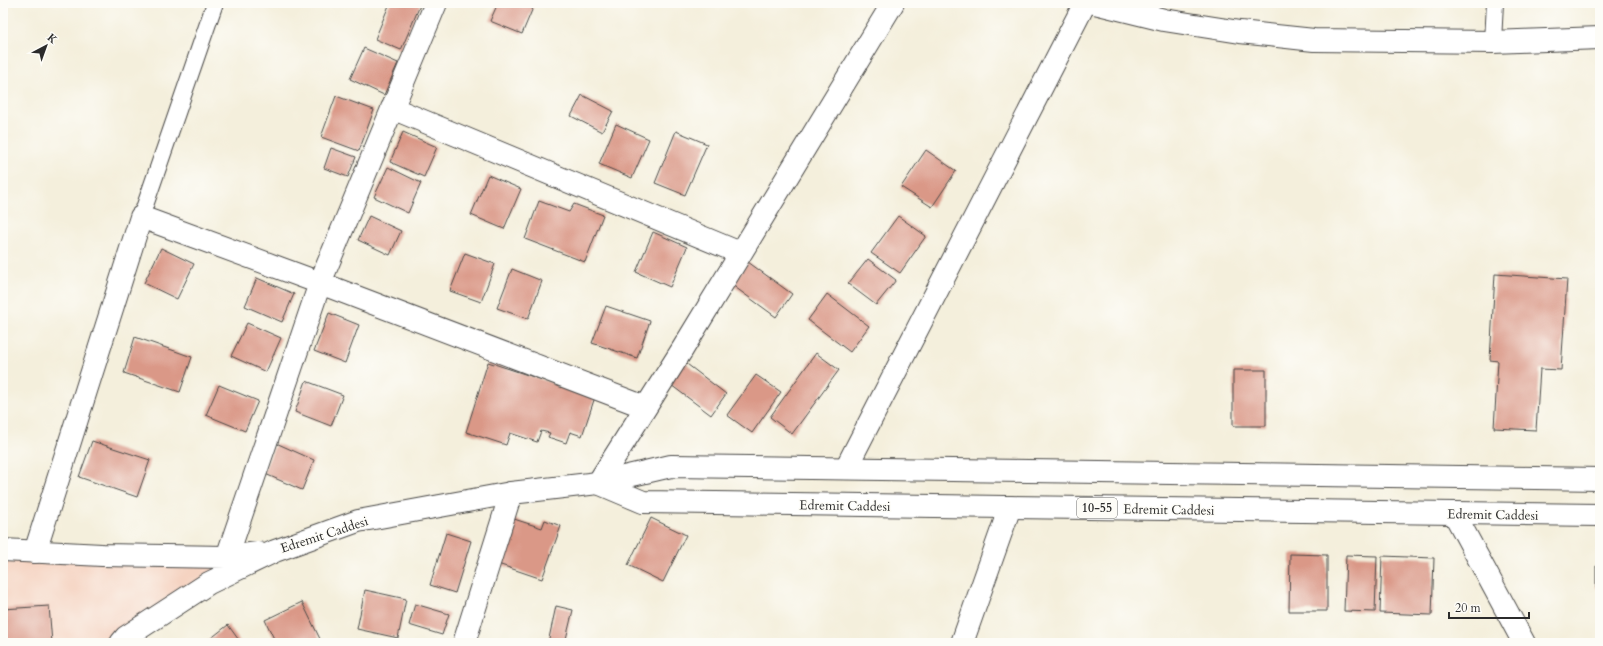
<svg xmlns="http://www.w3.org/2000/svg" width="1603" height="646" font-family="Cardo,serif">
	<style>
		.built { fill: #f5d3c1 }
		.building { fill: #da9887 }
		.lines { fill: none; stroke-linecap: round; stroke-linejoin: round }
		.lane-casing { stroke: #494846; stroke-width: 18 }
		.street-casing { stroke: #494846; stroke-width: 24 }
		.secondary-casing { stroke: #494846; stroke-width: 24 }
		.primary-casing { stroke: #494846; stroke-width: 24 }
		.lane { stroke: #fff; stroke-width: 16 }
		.street { stroke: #fff; stroke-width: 22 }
		.secondary { stroke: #fff; stroke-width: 22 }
		.primary { stroke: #fff; stroke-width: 22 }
		.labels { text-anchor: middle; stroke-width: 3; stroke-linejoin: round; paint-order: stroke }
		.shield { fill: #fdfcf7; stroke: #6a6a68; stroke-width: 1 }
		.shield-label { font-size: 12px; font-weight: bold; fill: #2b2b2b }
		.street-label { font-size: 13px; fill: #2b2b2b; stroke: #fdfcf7 }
	</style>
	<rect width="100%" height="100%" fill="#fdfcf7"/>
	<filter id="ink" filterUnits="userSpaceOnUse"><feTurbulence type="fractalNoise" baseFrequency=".025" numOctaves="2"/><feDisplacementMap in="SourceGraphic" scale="8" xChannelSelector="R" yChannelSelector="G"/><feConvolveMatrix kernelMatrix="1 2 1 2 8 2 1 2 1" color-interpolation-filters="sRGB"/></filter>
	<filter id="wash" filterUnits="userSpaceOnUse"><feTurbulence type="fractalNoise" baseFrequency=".012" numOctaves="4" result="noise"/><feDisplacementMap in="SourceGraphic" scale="16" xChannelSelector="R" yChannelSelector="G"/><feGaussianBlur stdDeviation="0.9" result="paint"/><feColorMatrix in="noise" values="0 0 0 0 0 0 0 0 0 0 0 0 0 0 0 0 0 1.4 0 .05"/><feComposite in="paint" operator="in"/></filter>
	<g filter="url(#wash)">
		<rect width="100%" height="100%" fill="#f4efdc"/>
		<path class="built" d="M3 550 275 551 121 643H3Z"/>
		<g id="blocks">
			<path class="building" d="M390 3H421L401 50 375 39Z
				M498 3H535L522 34 490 21Z
				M364 48 398 63 384 95 350 79Z
				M582 95 613 111 602 132 571 116Z
				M336 96 374 110 359 151 321 137Z
				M616 124 649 139 632 178 599 164Z
				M676 131 707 144 685 195 655 183Z
				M403 132 437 147 424 177 390 162Z
				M331 148 356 157 348 177 324 168Z
				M926 150 956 171 932 207 901 187Z
				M388 167 421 183 408 213 374 197Z
				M488 175 521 189 504 229 471 215Z
				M539 201 569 212 574 204 603 215 585 262 525 239Z
				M369 216 401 231 390 255 358 240Z
				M898 216 926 236 900 273 871 253Z
				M653 232 687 247 670 287 636 272Z
				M161 248 194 264 177 299 144 283Z
				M465 253 495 264 481 302 450 291Z
				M868 259 896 280 876 305 848 284Z
				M748 262 792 294 776 317 732 285Z
				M512 269 542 281 528 319 497 308Z
				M1495 274 1567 279 1561 370 1540 369 1536 430 1494 428 1498 361 1490 360Z
				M257 278 294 294 282 322 245 306Z
				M827 294 869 326 850 352 808 320Z
				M606 306 650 321 637 358 592 343Z
				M329 313 359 325 345 363 314 351Z
				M247 323 281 338 266 372 231 356Z
				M135 337 192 357 180 392 124 373Z
				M816 353 839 370 792 434 770 417Z
				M683 361 726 394 711 415 667 382Z
				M488 362 595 397 582 436 570 432 566 443 548 437 550 433 541 431 537 442 510 433 506 445 466 432Z
				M1233 370H1266V426H1233Z
				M756 375 781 392 752 433 727 415Z
				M306 381 343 395 331 426 295 412Z
				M219 385 258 401 245 431 206 415Z
				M92 441 150 460 137 497 79 477Z
				M276 443 314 460 302 490 263 473Z
				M651 518 686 535 663 582 628 565Z
				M514 519 542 528 545 520 561 526 542 579 498 564Z
				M446 533 471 541 455 593 430 585Z
				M1290 554 1327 555V611H1289Z
				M1346 555 1377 556 1375 612 1344 611Z
				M1382 556 1434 558 1432 615 1380 613Z
				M1596 566H1600V588H1596Z
				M365 590 406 599 398 638 357 629Z
				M302 602 322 643H276L265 620Z
				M415 604 449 614 442 635 409 625Z
				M49 606 52 643H3V609Z
				M556 606 573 610 565 643H548Z
				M228 625 241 643H205Z"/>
		</g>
	</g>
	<g filter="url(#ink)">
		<use href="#blocks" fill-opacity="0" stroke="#494846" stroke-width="1"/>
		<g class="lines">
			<defs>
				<path id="lane" d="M1493 42 1495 3
					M141 217 215 3"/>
				<path id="street" d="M1095 3 1164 20 1240 32 1314 40 1493 42 1600 38
					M392 108 740 253
					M846 468 1085 3
					M598 483 682 350 893 3
					M1454 513 1524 643
					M35 552 141 217 320 283 645 407
					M227 557 320 283 436 3
					M464 643 511 493
					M962 643 1010 507"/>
				<path id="secondary" d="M3 550 102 555 227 557 258 553
					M121 643 126 637 209 583 275 551 358 521 511 493 598 483"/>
				<path id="primary" d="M598 483 643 502 1600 515
					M598 483 671 466 1600 479"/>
			</defs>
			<use href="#lane" class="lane-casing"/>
			<use href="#street" class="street-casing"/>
			<use href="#secondary" class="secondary-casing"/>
			<use href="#primary" class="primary-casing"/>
			<use href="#lane" class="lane"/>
			<use href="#street" class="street"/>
			<use href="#secondary" class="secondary"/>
			<use href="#primary" class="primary"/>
		</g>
	</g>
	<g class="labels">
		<rect class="shield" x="1077" y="498" width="40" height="20" rx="3"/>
		<g class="shield-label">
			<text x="1097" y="512">10-55</text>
		</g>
		<g class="street-label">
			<text transform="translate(845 505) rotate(1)" y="5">Edremit Caddesi</text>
			<text transform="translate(1169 509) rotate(1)" y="5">Edremit Caddesi</text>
			<text transform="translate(1493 514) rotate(1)" y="5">Edremit Caddesi</text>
			<text transform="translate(324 534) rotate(-18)" y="5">Edremit Caddesi</text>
		</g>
	</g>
	<rect width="1603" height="646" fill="none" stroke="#fdfcf7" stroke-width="16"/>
	<g transform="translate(46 46) rotate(41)" stroke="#fdfcf7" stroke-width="3" paint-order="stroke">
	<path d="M0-3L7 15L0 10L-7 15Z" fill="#2b2b2b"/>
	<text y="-6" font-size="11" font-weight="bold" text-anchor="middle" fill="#2b2b2b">K</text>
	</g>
	<path d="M1449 612v6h80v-6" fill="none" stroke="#2b2b2b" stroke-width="2"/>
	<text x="1455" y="612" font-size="12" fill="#2b2b2b" stroke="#fdfcf7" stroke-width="3" paint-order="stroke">20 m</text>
</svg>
